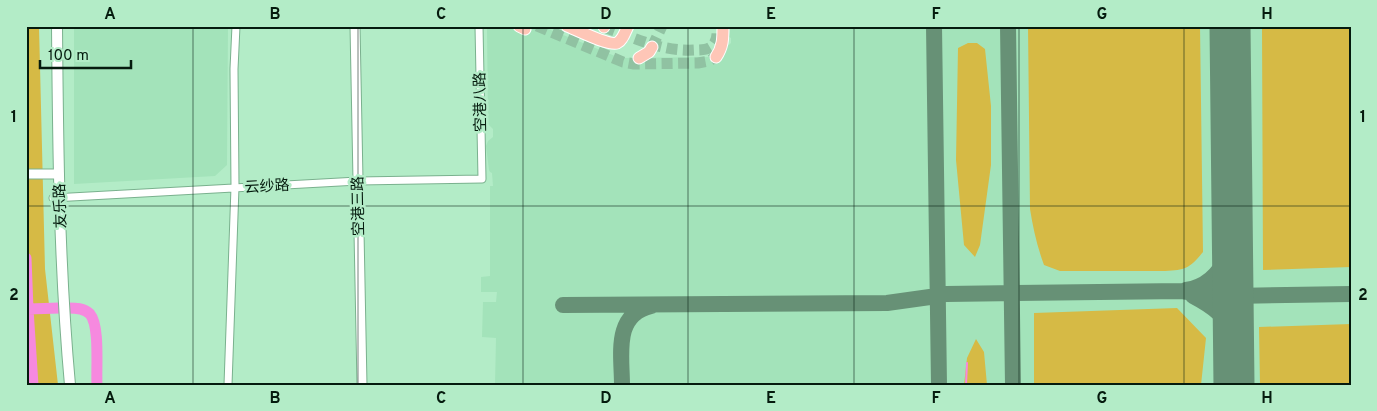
<svg xmlns="http://www.w3.org/2000/svg" width="1377" height="411" font-family="Overpass,'Noto Sans SC',sans-serif">
	<style>
		.built { fill: #a3e3ba }
		.green { fill: #d6ba45 }
		.lines { fill: none; stroke-linecap: round; stroke-linejoin: round }
		.stream { stroke: #f689df; stroke-width: 2 }
		.canal { stroke: #f689df; stroke-width: 6 }
		.river { stroke: #f689df; stroke-width: 11 }
		.taxiway { stroke: #679176; stroke-width: 16 }
		.runway { stroke: #679176; stroke-width: 41 }
		.primary-tunnel { stroke: #90c2a2; stroke-width: 11; stroke-dasharray: 11 5.5; stroke-linecap: butt }
		.minor-casing { stroke: #7ab18e; stroke-width: 9 }
		.tertiary-casing { stroke: #7ab18e; stroke-width: 11 }
		.secondary-casing { stroke: #7ab18e; stroke-width: 12 }
		.primary-casing { stroke: #fff; stroke-width: 13 }
		.minor { stroke: #fff; stroke-width: 7 }
		.tertiary { stroke: #fff; stroke-width: 9 }
		.secondary { stroke: #fff; stroke-width: 10 }
		.primary { stroke: #fec6b7; stroke-width: 11 }
		.grid { fill: none; stroke: #051b0e; stroke-width: 1; stroke-opacity: 0.55 }
		.labels { text-anchor: middle; stroke-width: 5; stroke-linejoin: round; paint-order: stroke }
		.street-label { font-size: 15px; fill: #051b0e; stroke: #b3ecc7 }
		.neatline { fill: none; stroke: #051b0e; stroke-width: 2 }
		.grid-label { font-size: 16px; text-anchor: middle; font-weight: bold; fill: #051b0e }
	</style>
	<rect width="100%" height="100%" fill="#b3ecc7"/>
	<path class="built" d="M74 26H228L227 165 215 176 74 184Z
		M487 26H541L620 58 716 57 731 43V38L729 37 730 26H1351V385H495L496 338 482 337 483 302H496L497 292H481V277L490 276V186H493L492 173 490 172 489 170 486 146 488 141 493 137V129L488 124Z"/>
	<path class="green" d="M26 26H39L45 269 58 385H26Z
		M1028 26H1200L1203 252C1190 268 1186 270 1165 271H1060L1044 265C1037 246 1033 228 1030 209Z
		M1262 26H1351V267L1263 270Z
		M968 43H977L985 49 991 106V165L980 245 975 257 964 245 956 160 958 48Z
		M1177 308 1206 338 1201 385H1034V313Z
		M1351 324V385H1260L1259 327Z
		M976 339 984 352 987 385H964L967 358Z"/>
	<g class="lines">
		<path class="stream" d="M966 385 967 363"/>
		<path class="canal" d="M26 290H27"/>
		<path class="river" d="M26 258 28 309 33 385
			M68 308C75 308 84 308 90 314 100 326 96 368 97 385
			M28 309 60 308"/>
		<path class="taxiway" d="M934 26 939 385
			M1008 26 1013 385
			M1186 290C1213 286 1226 265 1232 241
			M1193 296C1212 306 1229 317 1233 339L1228 385
			M563 305 887 303 937 296 946 294 1182 291 1206 295 1233 296 1351 294
			M622 385C622 355 613 315 651 306"/>
		<path class="runway" d="M1230 26 1234 385"/>
		<path class="primary-tunnel" d="M537 26 623 62 634 64 698 63 709 61 716 57
			M604 27C634 38 663 52 695 50 701 50 709 50 713 45 718 39 717 33 717 26
			M652 47 662 26"/>
		<defs>
			<path id="minor" d="M53 198 358 181 482 179 479 26
				M228 385 235 187 234 69 236 26"/>
			<path id="tertiary" d="M355 26 362 385
				M26 174H59"/>
			<path id="secondary" d="M57 26C58 146 59 265 70 385"/>
			<path id="primary" d="M519 26 525 29
				M567 26C577 30 609 46 617 43 623 40 625 32 628 26
				M604 26V27
				M716 57C723 47 723 38 723 26
				M639 58 649 52 652 47"/>
		</defs>
		<use href="#minor" class="minor-casing"/>
		<use href="#tertiary" class="tertiary-casing"/>
		<use href="#secondary" class="secondary-casing"/>
		<use href="#primary" class="primary-casing"/>
		<use href="#minor" class="minor"/>
		<use href="#tertiary" class="tertiary"/>
		<use href="#secondary" class="secondary"/>
		<use href="#primary" class="primary"/>
	</g>
	<path class="grid" d="M193 26V385M358 26V385M523 26V385M688 26V385M854 26V385M1019 26V385M1184 26V385M26 206H1351"/>
	<g class="labels">
		<g class="street-label">
			<text transform="translate(480 102) rotate(-91)" y="5">空港八路</text>
			<text transform="translate(267 186) rotate(-3)" y="5">云纱路</text>
			<text transform="translate(60 206) rotate(-92)" y="5">友乐路</text>
			<text transform="translate(358 206) rotate(-91)" y="5">空港三路</text>
		</g>
	</g>
	<rect width="1377" height="411" fill="none" stroke="#b3ecc7" stroke-width="55"/>
	<path d="M40 60v8h91v-8" fill="none" stroke="#051b0e" stroke-width="2.5"/>
	<text x="48" y="60" font-size="15" fill="#051b0e" stroke="#b3ecc7" stroke-width="4" paint-order="stroke">100 m</text>
	<rect x="28" y="28" width="1322" height="356" class="neatline"/>
	<g class="grid-label">
		<text x="110" y="19">A</text>
		<text x="275" y="19">B</text>
		<text x="441" y="19">C</text>
		<text x="606" y="19">D</text>
		<text x="771" y="19">E</text>
		<text x="936" y="19">F</text>
		<text x="1102" y="19">G</text>
		<text x="1267" y="19">H</text>
		<text x="14" y="122">1</text>
		<text x="1363" y="122">1</text>
		<text x="14" y="300">2</text>
		<text x="1363" y="300">2</text>
		<text x="110" y="403">A</text>
		<text x="275" y="403">B</text>
		<text x="441" y="403">C</text>
		<text x="606" y="403">D</text>
		<text x="771" y="403">E</text>
		<text x="936" y="403">F</text>
		<text x="1102" y="403">G</text>
		<text x="1267" y="403">H</text>
	</g>
</svg>
